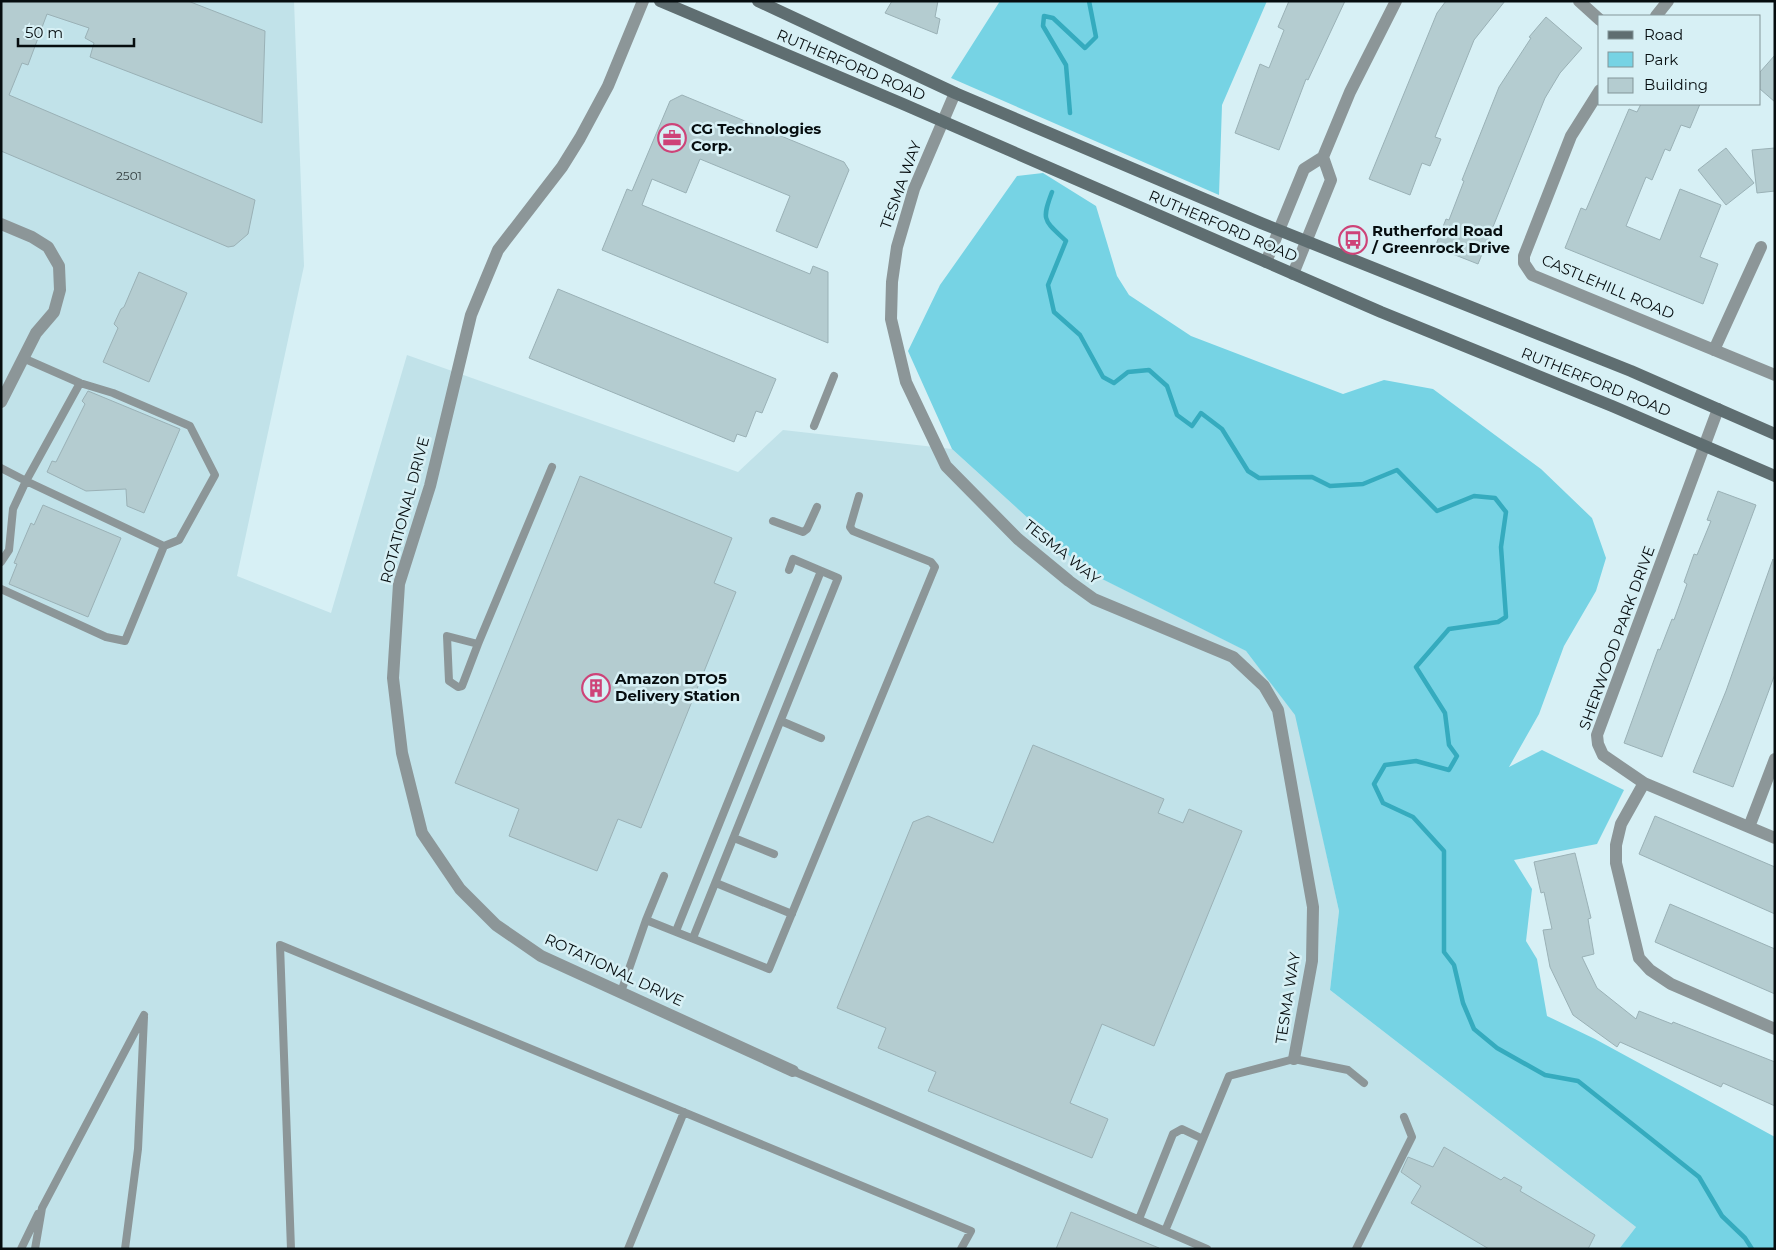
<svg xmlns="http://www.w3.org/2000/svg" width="1776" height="1250" font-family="Montserrat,sans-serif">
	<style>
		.built { fill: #c1e2e9 }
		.green { fill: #76d3e4 }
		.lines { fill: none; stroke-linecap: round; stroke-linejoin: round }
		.stream { stroke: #35abbe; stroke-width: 4.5 }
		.building { fill: #b4ccd0; stroke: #9ab1b6 }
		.lane { stroke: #8c9698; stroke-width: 8 }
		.street { stroke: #8c9698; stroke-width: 12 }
		.secondary { stroke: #5f6e71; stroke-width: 12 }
		.labels { text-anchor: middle; stroke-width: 5; stroke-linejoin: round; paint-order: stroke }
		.number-label { font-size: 12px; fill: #323d3f }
		.street-label { font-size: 15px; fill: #060d0f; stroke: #d7f0f5 }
		.poi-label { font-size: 15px; font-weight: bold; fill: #060d0f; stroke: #d7f0f5; text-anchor: start }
	</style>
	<rect width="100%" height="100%" fill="#d7f0f5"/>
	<path class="built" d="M1 1H294L304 266 237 576 331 613 407 355 738 472 783 430 952 449 1086 571 1246 651 1296 715 1339 911 1330 990 1636 1227 1619 1249H1Z"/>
	<path class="green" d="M1000 1H1267L1222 105 1219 195 951 78Z
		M1043 173 1096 206 1117 276 1129 295 1191 336 1343 394 1384 380 1433 389 1541 469 1592 518 1606 558 1596 591 1564 646 1539 714 1509 767 1542 750 1624 790 1597 844 1514 860 1532 889 1526 941 1537 959 1547 1016 1595 1039 1775 1137V1249H1619L1636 1227 1330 990 1339 911 1295 715 1246 651 1086 571 952 449 908 351 940 285 1017 176Z"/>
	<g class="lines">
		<path class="stream" d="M1070 113 1066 65 1043 26 1044 16 1053 18 1085 48 1096 37 1089 1
			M1052 192C1041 221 1044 220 1066 241L1048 285 1054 312 1080 335 1103 377 1114 383 1128 372 1149 370 1167 386 1177 415 1192 426 1201 413 1222 429 1248 471 1259 478 1312 477 1330 486 1363 484 1397 470 1437 511 1474 496 1495 498 1506 512 1501 547 1506 617 1498 622 1449 629 1416 667 1445 713 1449 745 1457 756 1449 770 1416 761 1385 765 1374 784 1383 803 1413 817 1444 851V952L1454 965 1463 1003 1474 1029 1497 1048 1545 1075 1578 1081 1699 1177 1722 1216 1745 1238 1752 1249"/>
	</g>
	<path class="building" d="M1 1H188L265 31 262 123 90 57 94 43 85 38 89 28 47 14 28 65 22 63 9 95 255 200 248 234 234 246 228 247 1 151Z
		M892 1H938L935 17 940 19 937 34 885 13Z
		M1289 1H1345L1308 80 1306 79 1279 150 1235 133 1260 64 1269 68 1284 30 1278 27Z
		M1446 1H1505L1474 40 1435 137 1441 139 1430 166 1422 163 1410 195 1369 179 1437 13Z
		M1546 17 1582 48 1560 73 1545 98 1478 264 1435 247 1446 219 1449 220 1464 181 1462 180 1499 87 1531 38 1529 37Z
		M1775 55V102L1760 89V72Z
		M682 95 844 162 849 170 817 248 776 231 790 196 700 159 686 193 652 179 642 205 810 274 813 266 828 272V343L602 250 627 189 632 191 670 101Z
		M1641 104H1700L1690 128 1681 125 1670 151 1665 149 1652 180 1646 177 1626 226 1660 240 1680 189 1721 205 1700 257 1718 264 1703 304 1565 248 1581 208 1586 210 1629 109 1637 112Z
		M1726 148 1754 183 1726 205 1698 170Z
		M1775 148V191L1757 193 1752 150Z
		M139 272 187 293 149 382 103 362 118 328 114 324 121 309 124 307Z
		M558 289 776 379 762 413 756 411 746 437 737 434 734 442 529 358Z
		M88 391 180 429 144 513 127 506 126 489 86 491 47 472 52 461 56 462 85 404 82 401Z
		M580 476 732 538 714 583 736 592 641 828 618 819 597 871 509 836 519 809 455 783Z
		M1718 491 1756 505 1662 757 1624 743 1658 649 1660 650 1672 619 1674 620 1687 584 1684 582 1694 554 1697 555 1711 521 1707 520Z
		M43 505 121 538 88 617 9 584 17 564 14 563 31 523 34 525Z
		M1773 559 1775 674 1733 787 1693 772 1726 691Z
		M1033 745 1164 799 1158 813 1183 823 1189 809 1242 831 1154 1046 1102 1024 1070 1103 1108 1119 1092 1158 928 1091 936 1072 878 1048 886 1028 837 1008 913 822 928 816 993 843Z
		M1655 816 1775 867V914L1639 854Z
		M1575 853 1591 918 1588 919 1594 954 1582 957 1597 988 1636 1019 1639 1011 1672 1024 1673 1022 1775 1062V1106L1723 1083 1721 1087 1620 1042 1617 1047 1573 1015 1550 967 1543 930 1552 929 1544 892 1541 893 1534 862Z
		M1670 904 1775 949V994L1655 942Z
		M1444 1147 1501 1180 1504 1177 1522 1187 1520 1191 1595 1235 1588 1249H1489L1411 1203 1421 1186 1401 1172 1408 1157 1433 1167Z
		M1071 1212 1159 1248V1249H1056Z"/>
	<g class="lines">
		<path class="lane" d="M23 358 80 383
			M814 426 834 376
			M1 468 26 481 13 509 9 550 1 562
			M773 521 803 532 807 529 817 507
			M1 589 106 637 125 641 164 546 26 481 80 383 113 393 190 426 215 475 179 540 164 546
			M478 644 462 686 458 687 449 681 447 636 478 644 552 467
			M781 721 821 738
			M734 838 774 854
			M716 883 792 914
			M646 920 664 876
			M676 931 821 571
			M693 938 838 578 793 559 789 570
			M621 992 646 920 769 969 935 567 931 562 853 531 850 527 859 496
			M793 1071 1207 1249
			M1139 1219 1173 1134 1182 1129 1203 1139
			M1165 1231 1229 1076 1294 1059 1348 1070 1364 1083
			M21 1249 38 1214
			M35 1249 42 1208 144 1015
			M125 1249 138 1149 144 1017
			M291 1249 280 945 971 1231 961 1249
			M628 1249 684 1112
			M1356 1249 1412 1137 1404 1117"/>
		<path class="street" d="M643 1 608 86 580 138 562 167 498 250 471 315 430 486 399 584 393 678 402 753 422 833 460 889 496 925 541 956 793 1071
			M1579 1 1600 20
			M1656 16 1668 1
			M1600 90 1571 136 1524 256V263L1532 275 1775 375
			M955 93 914 189 897 247 892 282 891 319 906 382 946 466 1018 539 1069 581 1094 599 1233 657 1264 686 1278 710 1313 907 1312 961 1294 1059
			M1 224 32 237 48 247 59 266 60 290 54 312 36 333 1 402
			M1266 262 1304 169 1323 157 1350 92 1396 1
			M1293 274 1331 180 1323 157
			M1714 350 1761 247
			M1718 409 1597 735 1598 744 1603 755 1644 783 1775 838
			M1644 783 1621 824 1616 845V863L1639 958 1650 970 1671 984 1775 1029
			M1749 827 1775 759"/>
		<path class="secondary" d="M660 1 903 104 1381 312 1612 406 1775 476
			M758 1 955 93 1261 223 1631 371 1775 434"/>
	</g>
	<defs>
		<symbol id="office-ring" viewBox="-11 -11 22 22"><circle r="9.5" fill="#d7f0f5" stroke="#ce4378" stroke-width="1.5"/><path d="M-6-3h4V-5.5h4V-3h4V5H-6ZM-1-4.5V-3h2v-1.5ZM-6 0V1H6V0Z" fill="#ce4378"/></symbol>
		<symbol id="bus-ring" viewBox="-11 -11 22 22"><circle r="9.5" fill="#d7f0f5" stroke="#ce4378" stroke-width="1.5"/><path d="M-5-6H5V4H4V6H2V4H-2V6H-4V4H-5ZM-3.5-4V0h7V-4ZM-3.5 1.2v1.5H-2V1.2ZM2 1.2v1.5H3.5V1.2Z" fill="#ce4378"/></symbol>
		<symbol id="building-ring" viewBox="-11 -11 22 22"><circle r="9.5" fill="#d7f0f5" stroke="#ce4378" stroke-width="1.5"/><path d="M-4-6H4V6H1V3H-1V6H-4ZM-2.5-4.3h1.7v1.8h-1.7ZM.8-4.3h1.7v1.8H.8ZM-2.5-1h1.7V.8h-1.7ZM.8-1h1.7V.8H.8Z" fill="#ce4378"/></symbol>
	</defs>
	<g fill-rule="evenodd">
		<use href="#office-ring" x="656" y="122" width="32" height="32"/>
		<use href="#bus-ring" x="1337" y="224" width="32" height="32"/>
		<use href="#building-ring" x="580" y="672" width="32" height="32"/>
	</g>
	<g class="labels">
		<g class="number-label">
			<text x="129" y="180">2501</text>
		</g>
		<g class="street-label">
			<text transform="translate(851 65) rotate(23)" y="5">RUTHERFORD ROAD</text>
			<text transform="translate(901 185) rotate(-70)" y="5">TESMA WAY</text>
			<text transform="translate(1223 226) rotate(23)" y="5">RUTHERFORD ROAD</text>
			<text transform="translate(1608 287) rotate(23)" y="5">CASTLEHILL ROAD</text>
			<text transform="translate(1596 382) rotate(22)" y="5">RUTHERFORD ROAD</text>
			<text transform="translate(405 510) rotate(-75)" y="5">ROTATIONAL DRIVE</text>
			<text transform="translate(1062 552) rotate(39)" y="5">TESMA WAY</text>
			<text transform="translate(1617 638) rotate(-70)" y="5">SHERWOOD PARK DRIVE</text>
			<text transform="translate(614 970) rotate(25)" y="5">ROTATIONAL DRIVE</text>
			<text transform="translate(1288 998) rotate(-81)" y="5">TESMA WAY</text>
		</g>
		<g class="poi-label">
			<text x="691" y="134">CG Technologies<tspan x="691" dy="17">Corp.</tspan></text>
			<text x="1372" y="236">Rutherford Road<tspan x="1372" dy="17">/ Greenrock Drive</tspan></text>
			<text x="615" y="684">Amazon DTO5<tspan x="615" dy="17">Delivery Station</tspan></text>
		</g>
	</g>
	<rect width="1776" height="1250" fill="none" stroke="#060d0f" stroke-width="5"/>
	<rect x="1598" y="15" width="162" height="90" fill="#d7f0f5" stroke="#839599"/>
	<rect x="1608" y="31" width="25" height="8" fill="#5f6e71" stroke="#839599"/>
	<text x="1644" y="40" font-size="15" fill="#060d0f">Road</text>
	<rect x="1608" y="52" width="25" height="15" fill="#76d3e4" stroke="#839599"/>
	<text x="1644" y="65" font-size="15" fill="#060d0f">Park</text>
	<rect x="1608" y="78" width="25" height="15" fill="#b4ccd0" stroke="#839599"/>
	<text x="1644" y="90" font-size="15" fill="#060d0f">Building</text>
	<path d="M18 38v8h116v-8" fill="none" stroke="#060d0f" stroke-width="2.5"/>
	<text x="25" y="38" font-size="15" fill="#060d0f" stroke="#d7f0f5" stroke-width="4" paint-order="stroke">50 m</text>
</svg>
